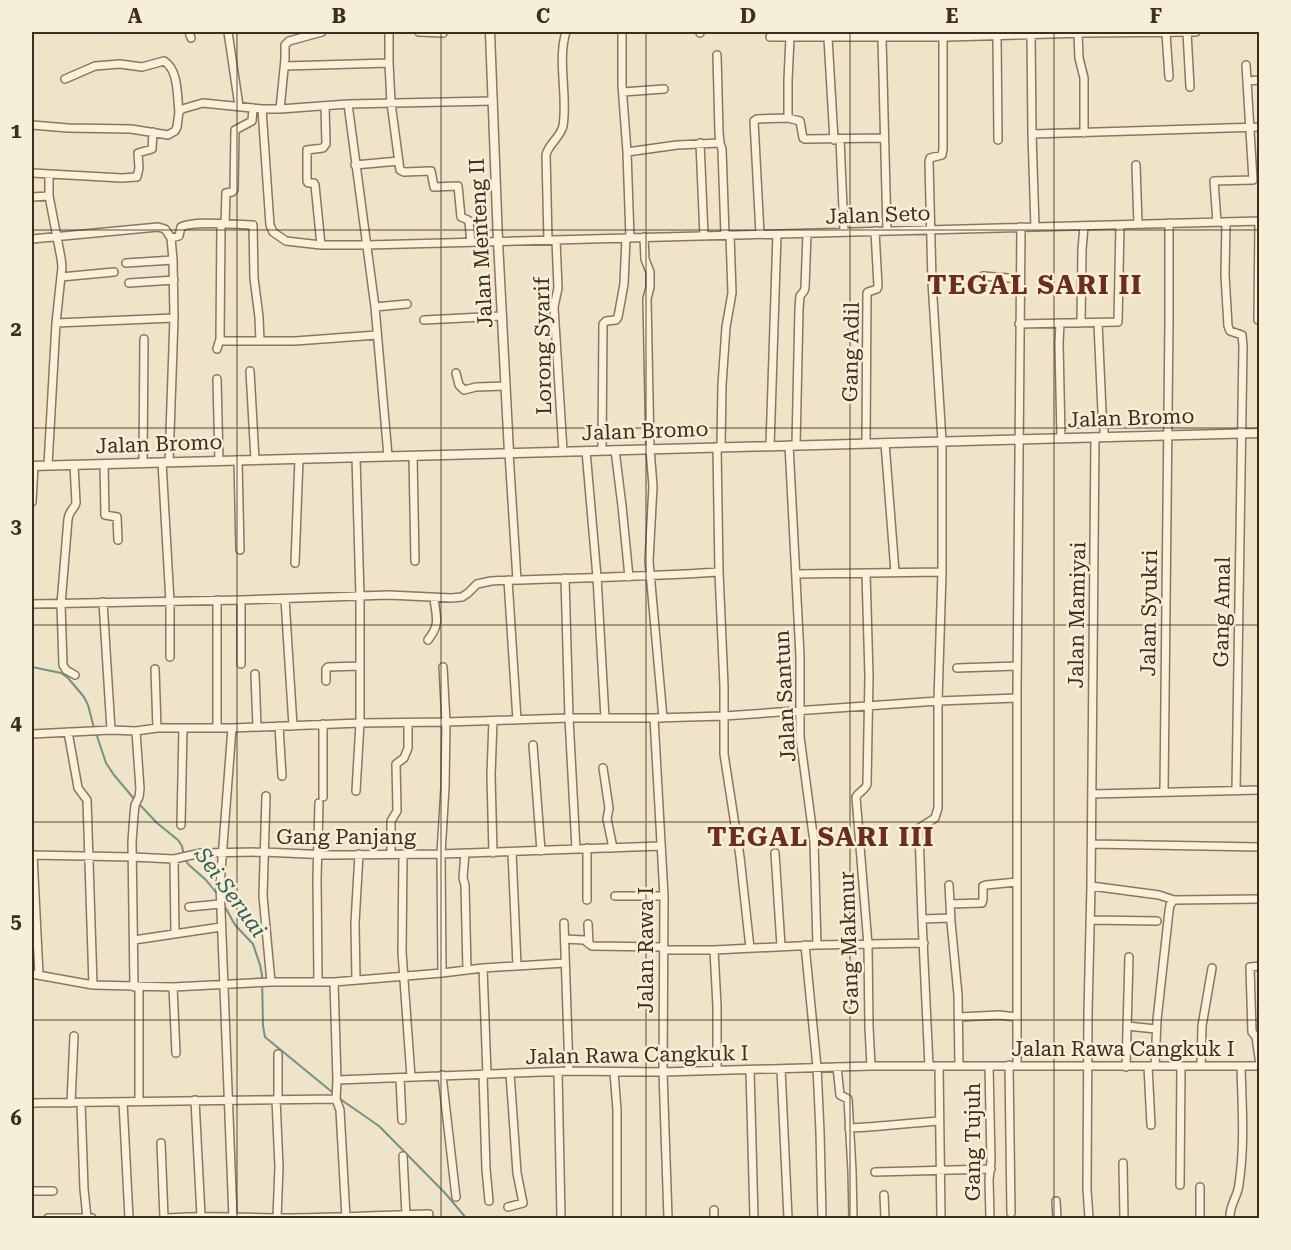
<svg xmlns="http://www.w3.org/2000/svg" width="1291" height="1250" font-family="'Roboto Serif',serif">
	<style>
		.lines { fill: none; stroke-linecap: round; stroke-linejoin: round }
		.stream { stroke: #6f938a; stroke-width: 2 }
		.minor-casing { stroke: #8d765c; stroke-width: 10 }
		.tertiary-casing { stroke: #8d765c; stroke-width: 11 }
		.minor { stroke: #faf1dc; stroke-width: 7 }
		.tertiary { stroke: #faf1dc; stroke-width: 8 }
		.grid { fill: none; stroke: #3d2e20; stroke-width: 1.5; stroke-opacity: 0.55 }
		.labels { text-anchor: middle; stroke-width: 5; stroke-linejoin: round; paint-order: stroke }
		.street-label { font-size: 21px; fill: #3d2e20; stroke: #f7eed8 }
		.water-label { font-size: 22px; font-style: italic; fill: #2f5d5a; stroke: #f7eed8 }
		.district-label { font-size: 27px; font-weight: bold; letter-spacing: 1.5px; fill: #6b2e1e; stroke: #f7eed8 }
		.neatline { fill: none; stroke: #3d2e20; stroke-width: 2 }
		.grid-label { font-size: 20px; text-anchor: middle; font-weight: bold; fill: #3d2e20 }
	</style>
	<rect width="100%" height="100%" fill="#f0e4c8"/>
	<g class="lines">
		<path class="stream" d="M32 667 61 673 68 678 84 697 88 705 94 728
			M96 733 106 763 114 775 135 800
			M139 804 157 823 178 840 182 846 185 860 189 865 206 880 218 895
			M224 905 235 925 253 944 260 965 262 975 263 1026 265 1037 343 1101 379 1126 445 1193 466 1218"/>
		<defs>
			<path id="minor" d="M189 32 191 38
				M228 32 239 106
				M389 32V63L391 103 400 170 404 172 431 171 434 187 458 186 461 217 468 220 469 222 471 242
				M419 32 443 33
				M622 32V85L627 152 630 238
				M700 32V33
				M1031 32 1032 134 1260 127
				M1187 32 1190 87
				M1078 33 1079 58 1084 78V133
				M1166 33 1169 77
				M997 36 998 140
				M770 37H948L1085 33 1196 32
				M828 38 834 140
				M882 38 887 231
				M285 66 389 63
				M65 79 95 66 120 64 142 67 164 61C179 70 177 97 179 112
				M1247 81 1260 80
				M623 92 664 89
				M348 104 375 307 388 456
				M262 109 270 225 273 232 286 241 321 245H367L1260 221
				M280 109 285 59V45L289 41 322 32
				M788 118 800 121 803 138 805 139 884 138
				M32 125 68 128 131 129 168 135 175 131 177 127 179 112 182 109 203 103 262 109H280L348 104 493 101
				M1032 134 1035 227
				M840 139 844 232
				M700 143 704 236
				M720 143 722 149 725 235
				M627 152 677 145 720 143 719 132 717 55
				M355 165 399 161
				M1136 165 1138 224
				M32 173 122 178 137 177 139 168 138 153 152 149 153 132
				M49 196V174
				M32 197 49 196 61 258 62 267 56 323 48 465
				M1217 222 1214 181 1253 180 1246 65
				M1226 222 1225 275 1228 326 1230 331 1242 335 1243 346 1236 791
				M225 224 226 193 232 192 234 190 235 130 252 121 253 108
				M760 234 754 121 757 119 788 118V80L790 38
				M644 237 645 259 650 272V287L647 299 650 449 653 486 649 561 663 718
				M171 238 179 236 181 227C194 220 237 225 253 225L254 278 259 317 260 341
				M32 239 158 227 165 229 171 238 173 260 174 318 169 462
				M548 240 546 155C549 143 560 138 563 126 568 97 557 60 566 32
				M556 240 558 288 554 307 563 451
				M321 245 315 185 314 183H308L307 181V150L323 148 326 144 325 106
				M126 263 173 260
				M983 276 1020 279
				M61 277 114 272
				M129 283 174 280
				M375 307 407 304
				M424 320 502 316
				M1258 320 1259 221
				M56 323 174 318
				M1060 323 1059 343 1061 438
				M1081 323 1082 250 1084 226
				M1098 323 1102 412 1104 421V437
				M1019 324 1118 322 1120 225
				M220 339 224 341H295L377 335
				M217 349 220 339 221 225
				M250 371 255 460
				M456 373 459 385 464 390 476 387 506 386
				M217 379 219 461
				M866 443 867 293 868 292 877 289 878 286 875 231
				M885 443 895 572
				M789 445 800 656V737L814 842 817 945
				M796 445 799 309 800 296 804 291 805 288 807 233
				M770 446 777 234
				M717 447 719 572 724 686V754L740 857 750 948
				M721 447 722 385 726 327 732 293 730 235
				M602 450 603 324 606 321 616 320 618 317 624 284 626 238
				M615 450 622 506 629 577
				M586 451 597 577 605 718
				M509 453 517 580
				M413 456 415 561
				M238 460 240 550
				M162 462 170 602V657
				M143 463 144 339
				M104 464 105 515 117 517 118 540
				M74 465 76 503C74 510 69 510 68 519L61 604 63 665 66 670 75 675
				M32 502 34 466
				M295 563 299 459
				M866 573 869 676 867 784C866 790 859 791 856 797L868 945 869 1027 871 1066
				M796 574 942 572
				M565 578 569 718 576 849
				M508 580 517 720
				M285 599 293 726
				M103 602 111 730
				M32 604 241 600 389 595 451 598 462 597 468 593 477 584 491 581C567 578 643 577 719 572
				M428 640C441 623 436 618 434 598
				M241 664V600
				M957 668 1017 666
				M155 669 157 728
				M255 674 257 727
				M326 681V669L328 667 360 666
				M654 718 664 896 663 1072 668 1218
				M493 721 491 775 493 853
				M323 724V797
				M279 726 282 776
				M217 728V600
				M232 728 220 885 233 1218
				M68 732 77 782 78 788 87 800 93 985
				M32 734 111 730 136 731 157 728H232L360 723 446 722 569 718H654L724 716 938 701 1017 698
				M533 745 541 851
				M603 768 609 808 607 819 613 848
				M356 791 360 723V596L356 457
				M1164 792 1169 320V223
				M1092 794 1260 790
				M266 796 263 896 271 982
				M181 825 183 728
				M1092 844 1260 847
				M587 848V900
				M512 852 517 965
				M465 853 463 878 465 885 467 970
				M775 853 781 946
				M391 854V821L397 811 396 764 404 758 408 748V723
				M403 854 402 952 411 1077
				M32 855 132 857 174 859 201 853 263 852 329 855 441 854 661 846
				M33 855 39 975
				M174 859 175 934
				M949 885 951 922 958 995 959 1066
				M1091 886 1159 895 1174 900 1260 899
				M615 896H664
				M950 904 982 903 983 899V886L986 885 1017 882
				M189 907 220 904
				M922 919 950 918
				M1090 920 1157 921
				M564 923 569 1071
				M588 924 589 944
				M565 939 584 940 592 946 663 947
				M134 940 221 927
				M805 945 817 1067 820 1132 822 1218
				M664 950H714L817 945 924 943
				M714 950 717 1006V1070
				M1260 966 1250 967 1252 1032 1256 1037 1260 1065
				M483 968 487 1074
				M442 973 441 854 445 787 446 722 443 667
				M32 974 93 985 173 987 271 982H334L442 973 483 968 565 963
				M356 980 355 923 359 854
				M318 982 317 879 319 803
				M334 982 337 1080
				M134 987 132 842 134 815 135 805 139 797 140 789 136 731
				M139 987V1102
				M173 987 176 1053
				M959 1017 999 1015 1017 1017
				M1127 1026 1156 1029
				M278 1054V1099
				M1009 1065 1011 1213
				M1017 1065V691L1021 227
				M929 1066 922 919 919 831 921 827 935 818 938 808V701L942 572V441L932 282 929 162 930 158 942 155 943 149V37
				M939 1066 941 1218
				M989 1066 991 1161 989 1180 990 1218
				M1148 1066 1151 1125
				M1155 1066 1157 1020 1169 911 1170 905 1174 900
				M1201 1066 1202 1026 1212 968
				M837 1067 840 1095 848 1099 852 1171 853 1218
				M1126 1067 1129 957
				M781 1069 788 1218
				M750 1070 754 1218
				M558 1072 561 1218
				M614 1072 617 1110V1218
				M483 1074 486 1169 489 1201
				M442 1075 456 1197
				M400 1078 402 1120
				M276 1099 279 1167 277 1218
				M336 1099 340 1110 346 1218
				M195 1100 201 1216
				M123 1102 129 1218
				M32 1103 336 1099 337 1080 569 1071 663 1072 871 1066H1260
				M71 1103 74 1036
				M81 1103 84 1189 87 1218
				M849 1128C879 1127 909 1123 939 1121
				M161 1143 164 1218
				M403 1156 406 1215
				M1123 1163 1124 1218
				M875 1172 991 1169
				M1180 1185 1181 1066
				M32 1191H53
				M884 1195 885 1218
				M1056 1201 1057 1218
				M508 1207 523 1203 517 1173 510 1073
				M714 1210V1218
				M1230 1215C1231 1202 1238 1196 1239 1184 1245 1145 1242 1105 1241 1066
				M48 1218H92
				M168 1218C210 1215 250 1218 292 1218 338 1218 383 1215 429 1214
				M1089 1218 1087 1189 1088 1012 1091 886 1095 437
				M1200 1218V1187"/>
			<path id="tertiary" d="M490 32 498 241 509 453
				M32 466 1260 433"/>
		</defs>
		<use href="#minor" class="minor-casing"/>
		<use href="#tertiary" class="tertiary-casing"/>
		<use href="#minor" class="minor"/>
		<use href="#tertiary" class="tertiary"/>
	</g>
	<path class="grid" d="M237 32V1218M441 32V1218M646 32V1218M850 32V1218M1054 32V1218M32 230H1260M32 428H1260M32 625H1260M32 822H1260M32 1020H1260"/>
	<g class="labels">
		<g class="street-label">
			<text transform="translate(878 215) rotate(-2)" y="7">Jalan Seto</text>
			<text transform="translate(481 243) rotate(-93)" y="7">Jalan Menteng II</text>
			<text transform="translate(543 346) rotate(-91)" y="7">Lorong Syarif</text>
			<text transform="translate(851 352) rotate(-89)" y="7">Gang Adil</text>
			<text transform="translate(1131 418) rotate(-2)" y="7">Jalan Bromo</text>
			<text transform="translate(645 431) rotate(-2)" y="7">Jalan Bromo</text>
			<text transform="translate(159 444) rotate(-2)" y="7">Jalan Bromo</text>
			<text transform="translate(1222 612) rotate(-89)" y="7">Gang Amal</text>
			<text transform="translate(1149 613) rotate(-89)" y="7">Jalan Syukri</text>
			<text transform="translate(1077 615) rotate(-89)" y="7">Jalan Mamiyai</text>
			<text transform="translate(785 696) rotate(-93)" y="7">Jalan Santun</text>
			<text x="346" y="844">Gang Panjang</text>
			<text transform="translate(849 943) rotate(-92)" y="7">Gang Makmur</text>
			<text transform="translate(646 950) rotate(-90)" y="7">Jalan Rawa I</text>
			<text x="1123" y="1056">Jalan Rawa Cangkuk I</text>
			<text transform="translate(637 1055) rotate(-1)" y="7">Jalan Rawa Cangkuk I</text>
			<text transform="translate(973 1142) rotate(-90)" y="7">Gang Tujuh</text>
		</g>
		<g class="water-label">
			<text transform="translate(231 892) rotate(54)" y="8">Sei Seruai</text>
		</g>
		<g class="district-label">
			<text x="1035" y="294">TEGAL SARI II</text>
			<text x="821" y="846">TEGAL SARI III</text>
		</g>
	</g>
	<rect width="1291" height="1250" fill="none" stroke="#f7eed8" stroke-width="66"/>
	<rect x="33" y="33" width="1225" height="1184" class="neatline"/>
	<g class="grid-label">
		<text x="135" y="23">A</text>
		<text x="339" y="23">B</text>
		<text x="543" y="23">C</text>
		<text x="748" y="23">D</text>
		<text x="952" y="23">E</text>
		<text x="1156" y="23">F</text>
		<text x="16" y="138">1</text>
		<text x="16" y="336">2</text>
		<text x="16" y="533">3</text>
		<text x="16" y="730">4</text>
		<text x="16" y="928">5</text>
		<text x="16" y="1125">6</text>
	</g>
</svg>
